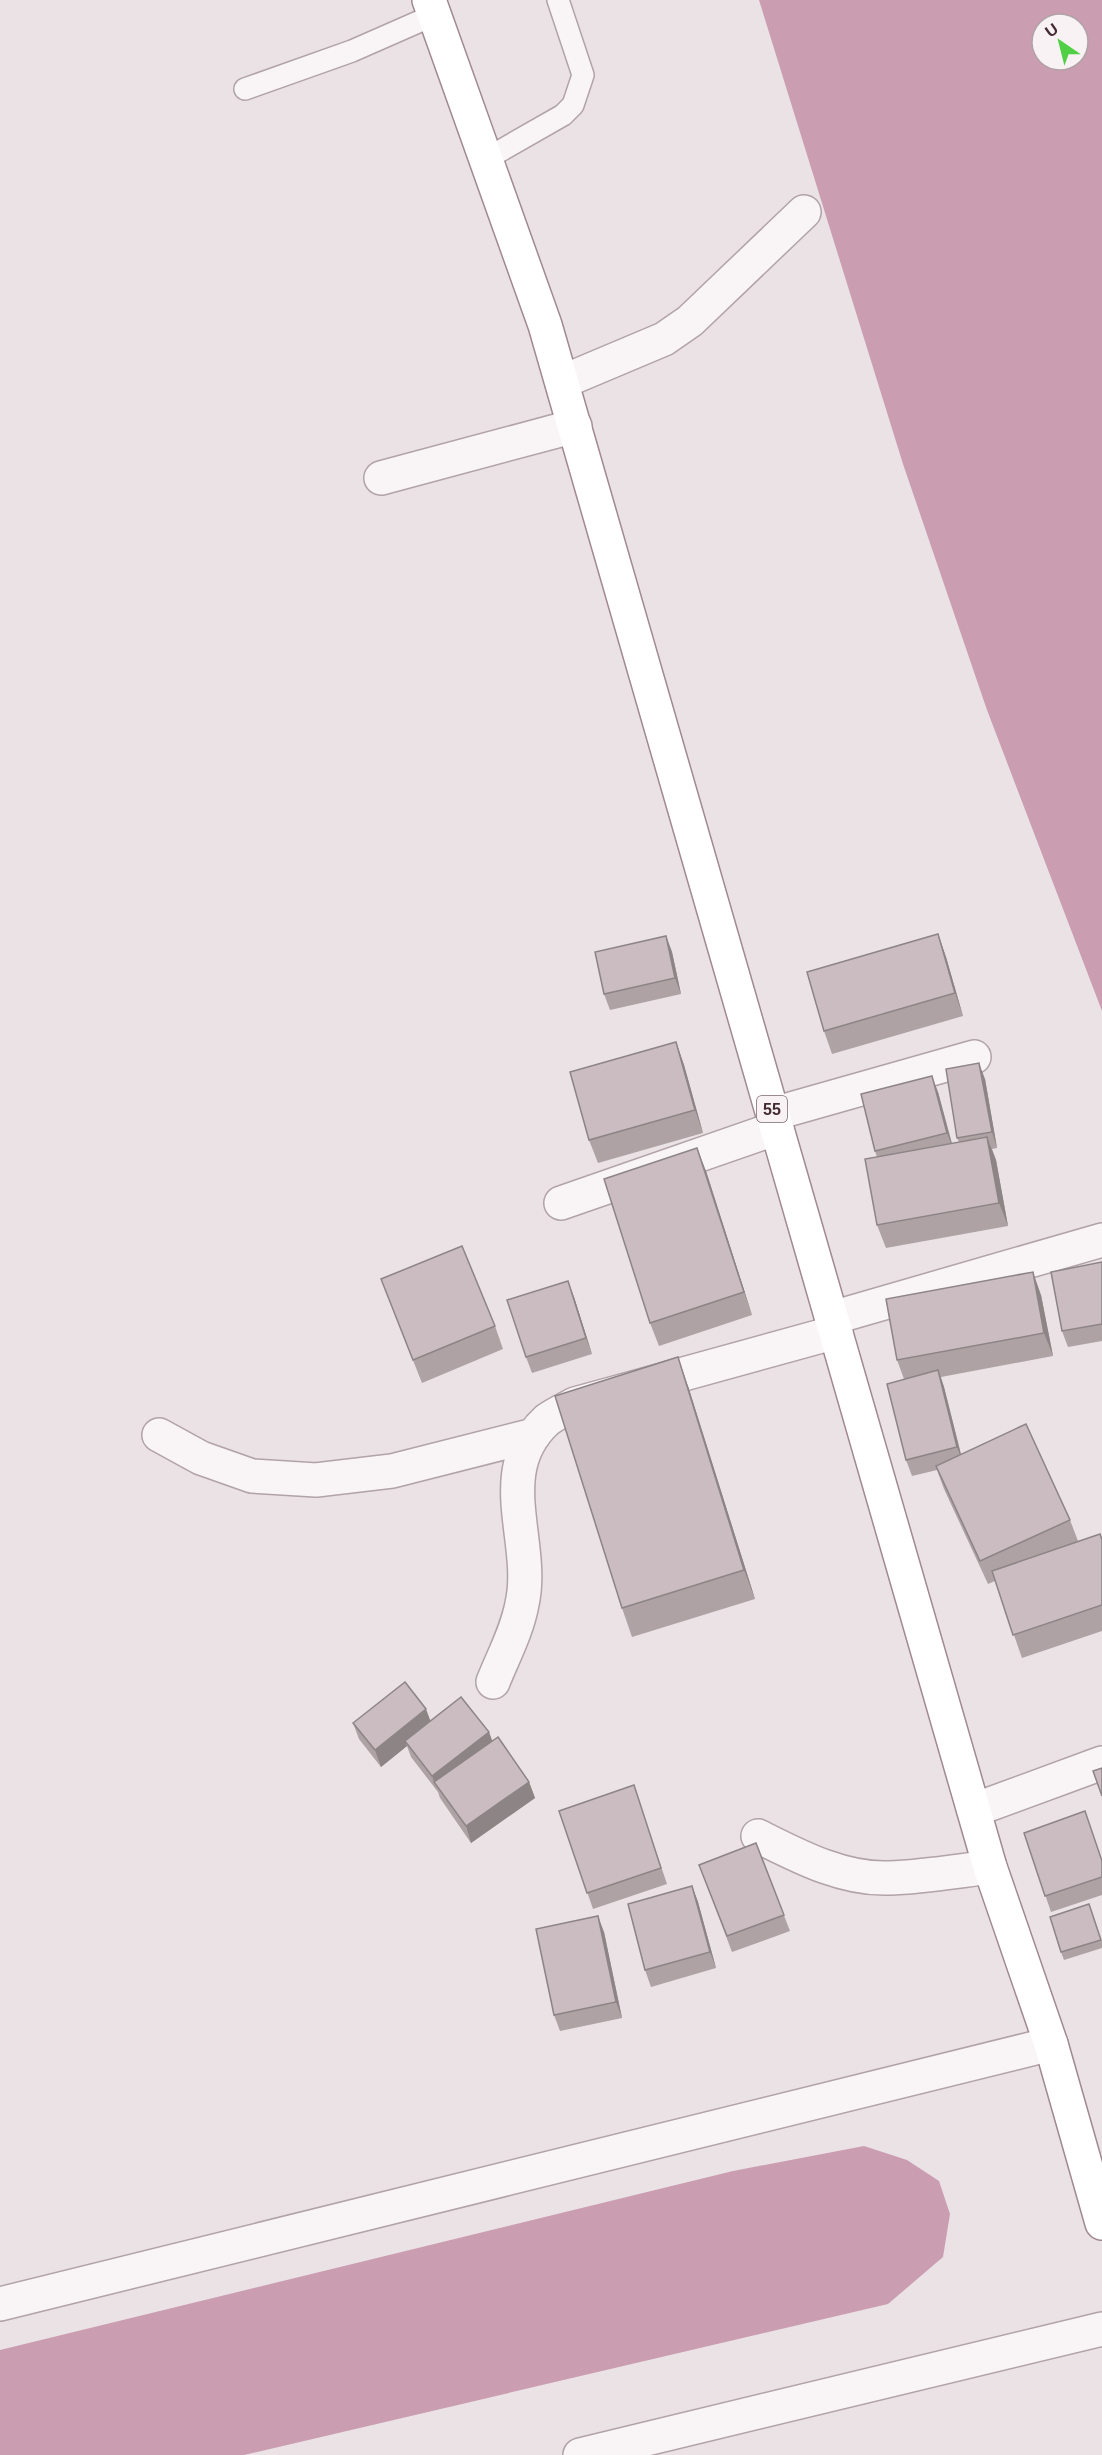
<svg xmlns="http://www.w3.org/2000/svg" width="1102" height="2455" font-family="Helvetica,sans-serif">
	<style>
		.water { fill: #cb9db0; fill-rule: evenodd }
		.lines { fill: none; stroke-linecap: round; stroke-linejoin: round }
		.lane-casing { stroke: #b1a3a8; stroke-width: 24 }
		.street-casing { stroke: #b1a3a8; stroke-width: 36 }
		.highway-casing { stroke: #a18991; stroke-width: 36 }
		.lane { stroke: #f9f5f6; stroke-width: 21 }
		.street { stroke: #f9f5f6; stroke-width: 33 }
		.highway { stroke: #fff; stroke-width: 33 }
		.wall { fill: #aea2a5 }
		.shaded-wall { fill: #8d8486 }
		.building { fill: #cabcc0; stroke: #8d8486; stroke-width: 1.5 }
		.labels { text-anchor: middle; stroke-width: 5; stroke-linejoin: round; paint-order: stroke }
		.shield { fill: #f8f2f4; stroke: #79666c; stroke-width: 1.5 }
		.shield-label { font-size: 16px; font-weight: bold; fill: #432a31 }
	</style>
	<rect width="100%" height="100%" fill="#eae2e5"/>
	<path class="water" d="M759 0H1102V1011L987 710 903 464ZM1042 24H1078V60H1042Z
		M864 2146 907 2160 939 2181 950 2214 943 2257 888 2304 244 2455H0V2350L733 2171Z"/>
	<g class="lines">
		<defs>
			<path id="lane" d="M245 89 352 51 434 15
				M486 159 563 115 573 105 583 75 558 0"/>
			<path id="street" d="M562 382 664 339 690 321 804 212
				M381 478 575 426
				M773 1114 974 1057
				M561 1203 777 1128
				M832 1318 1102 1240
				M159 1435 201 1458 252 1476 316 1480 392 1471 534 1435
				M493 1682C503 1657 517 1631 522 1604 536 1542 490 1472 547 1420 555 1414 566 1409 575 1404L836 1332
				M974 1810 1102 1763
				M758 1836C798 1856 843 1880 889 1878 923 1877 957 1871 990 1867
				M0 2304 1051 2044
				M580 2455 1102 2329"/>
			<path id="highway" d="M429 0 545 325 990 1867 1051 2044 1102 2223"/>
		</defs>
		<use href="#lane" class="lane-casing"/>
		<use href="#street" class="street-casing"/>
		<use href="#highway" class="highway-casing"/>
		<use href="#lane" class="lane"/>
		<use href="#street" class="street"/>
		<use href="#highway" class="highway"/>
	</g>
	<path class="wall" d="M938 934 946 957 963 1016 832 1054 824 1031Z
		M666 936 672 952 681 994 610 1010 604 994Z
		M676 1042 684 1065 703 1133 598 1163 589 1140Z
		M985 1079 997 1148 992 1149 996 1160 1008 1226 886 1248 877 1225V1157L875 1151 938 1092 952 1143 959 1142 957 1138Z
		M706 1171 752 1315 659 1346 650 1323Z
		M1102 1262V1341L1068 1347 1062 1331Z
		M381 1279 495 1326 503 1349 422 1383Z
		M1041 1295 1053 1356 941 1377 944 1387 961 1454 1070 1520 1078 1541 1102 1539V1631L1022 1658 995 1581 988 1584 944 1489 937 1470 912 1476 906 1460 904 1379 897 1360Z
		M574 1297 592 1354 532 1373 526 1357Z
		M688 1386 755 1599 632 1637 622 1608Z
		M431 1721 492 1741 529 1782 535 1798 471 1843 440 1798 438 1792 411 1757 407 1746 381 1767 359 1739 353 1723Z
		M639 1801 667 1884 593 1909 559 1811Z
		M1024 1833 1102 1860V1895L1051 1912Z
		M756 1843 790 1931 732 1952 699 1865Z
		M692 1886 698 1902 716 1968 651 1987 645 1970Z
		M1092 1912 1102 1942V1948L1064 1960 1061 1952Z
		M604 1932 622 2018 560 2031 554 2015Z"/>
	<path class="shaded-wall" d="M938 934 946 957 963 1016 955 993Z
		M666 936 672 952 681 994 675 978Z
		M676 1042 684 1065 703 1133 695 1110Z
		M979 1063 985 1079 997 1148 992 1132Z
		M932 1076 938 1092 953 1149 947 1133Z
		M987 1137 996 1160 1008 1226 999 1203Z
		M697 1148 706 1171 752 1315 744 1292Z
		M1033 1272 1041 1295 1053 1356 1044 1333Z
		M568 1281 574 1297 592 1354 586 1338Z
		M678 1357 688 1386 755 1599 744 1570Z
		M938 1370 944 1387 963 1463 957 1447Z
		M426 1709 432 1725 405 1741 407 1746 381 1767 375 1750Z
		M489 1732 495 1748 434 1782 438 1792 432 1776Z
		M529 1782 535 1798 471 1843 466 1826Z
		M692 1886 698 1902 716 1968 710 1952Z
		M598 1916 604 1932 622 2018 616 2002Z"/>
	<path class="building" d="M938 934 955 993 824 1031 807 972Z
		M666 936 675 978 604 994 595 952Z
		M676 1042 695 1110 589 1140 570 1072Z
		M979 1063 992 1132 957 1138 946 1069Z
		M932 1076 947 1133 875 1151 861 1094Z
		M987 1137 999 1203 877 1225 865 1159Z
		M697 1148 744 1292 650 1323 604 1179Z
		M462 1246 495 1326 413 1360 381 1279Z
		M1102 1262V1324L1062 1331 1051 1272Z
		M1033 1272 1044 1333 897 1360 886 1299Z
		M568 1281 586 1338 526 1357 507 1300Z
		M678 1357 744 1570 622 1608 555 1396Z
		M938 1370 957 1447 906 1460 887 1384Z
		M1026 1424 1070 1520 980 1561 936 1466Z
		M1100 1534 1102 1540V1605L1013 1635 992 1571Z
		M405 1682 426 1709 375 1750 353 1723Z
		M461 1697 489 1732 432 1776 405 1741Z
		M498 1737 529 1782 466 1826 434 1782Z
		M1102 1768V1796L1093 1771Z
		M634 1785 661 1868 587 1893 559 1811Z
		M1085 1811 1102 1861V1877L1045 1896 1024 1833Z
		M756 1843 784 1915 727 1936 699 1865Z
		M692 1886 710 1952 645 1970 628 1904Z
		M1089 1904 1101 1940 1061 1952 1050 1917Z
		M598 1916 616 2002 554 2015 536 1929Z"/>
	<g class="labels">
		<rect class="shield" x="757" y="1096" width="30" height="26" rx="4.5"/>
		<g class="shield-label">
			<text x="772" y="1115">55</text>
		</g>
	</g>
	<g transform="translate(1060 42) rotate(325)"><circle r="28" fill="#f8f2f4" stroke="#b0a2a6" stroke-width="1.5"/>
	<path d="M0-4.5L10 22L0 15L-10 22Z" fill="#51d046"/>
	<text y="-9" font-size="16" font-weight="bold" text-anchor="middle" fill="#432a31">U</text>
	</g>
</svg>
